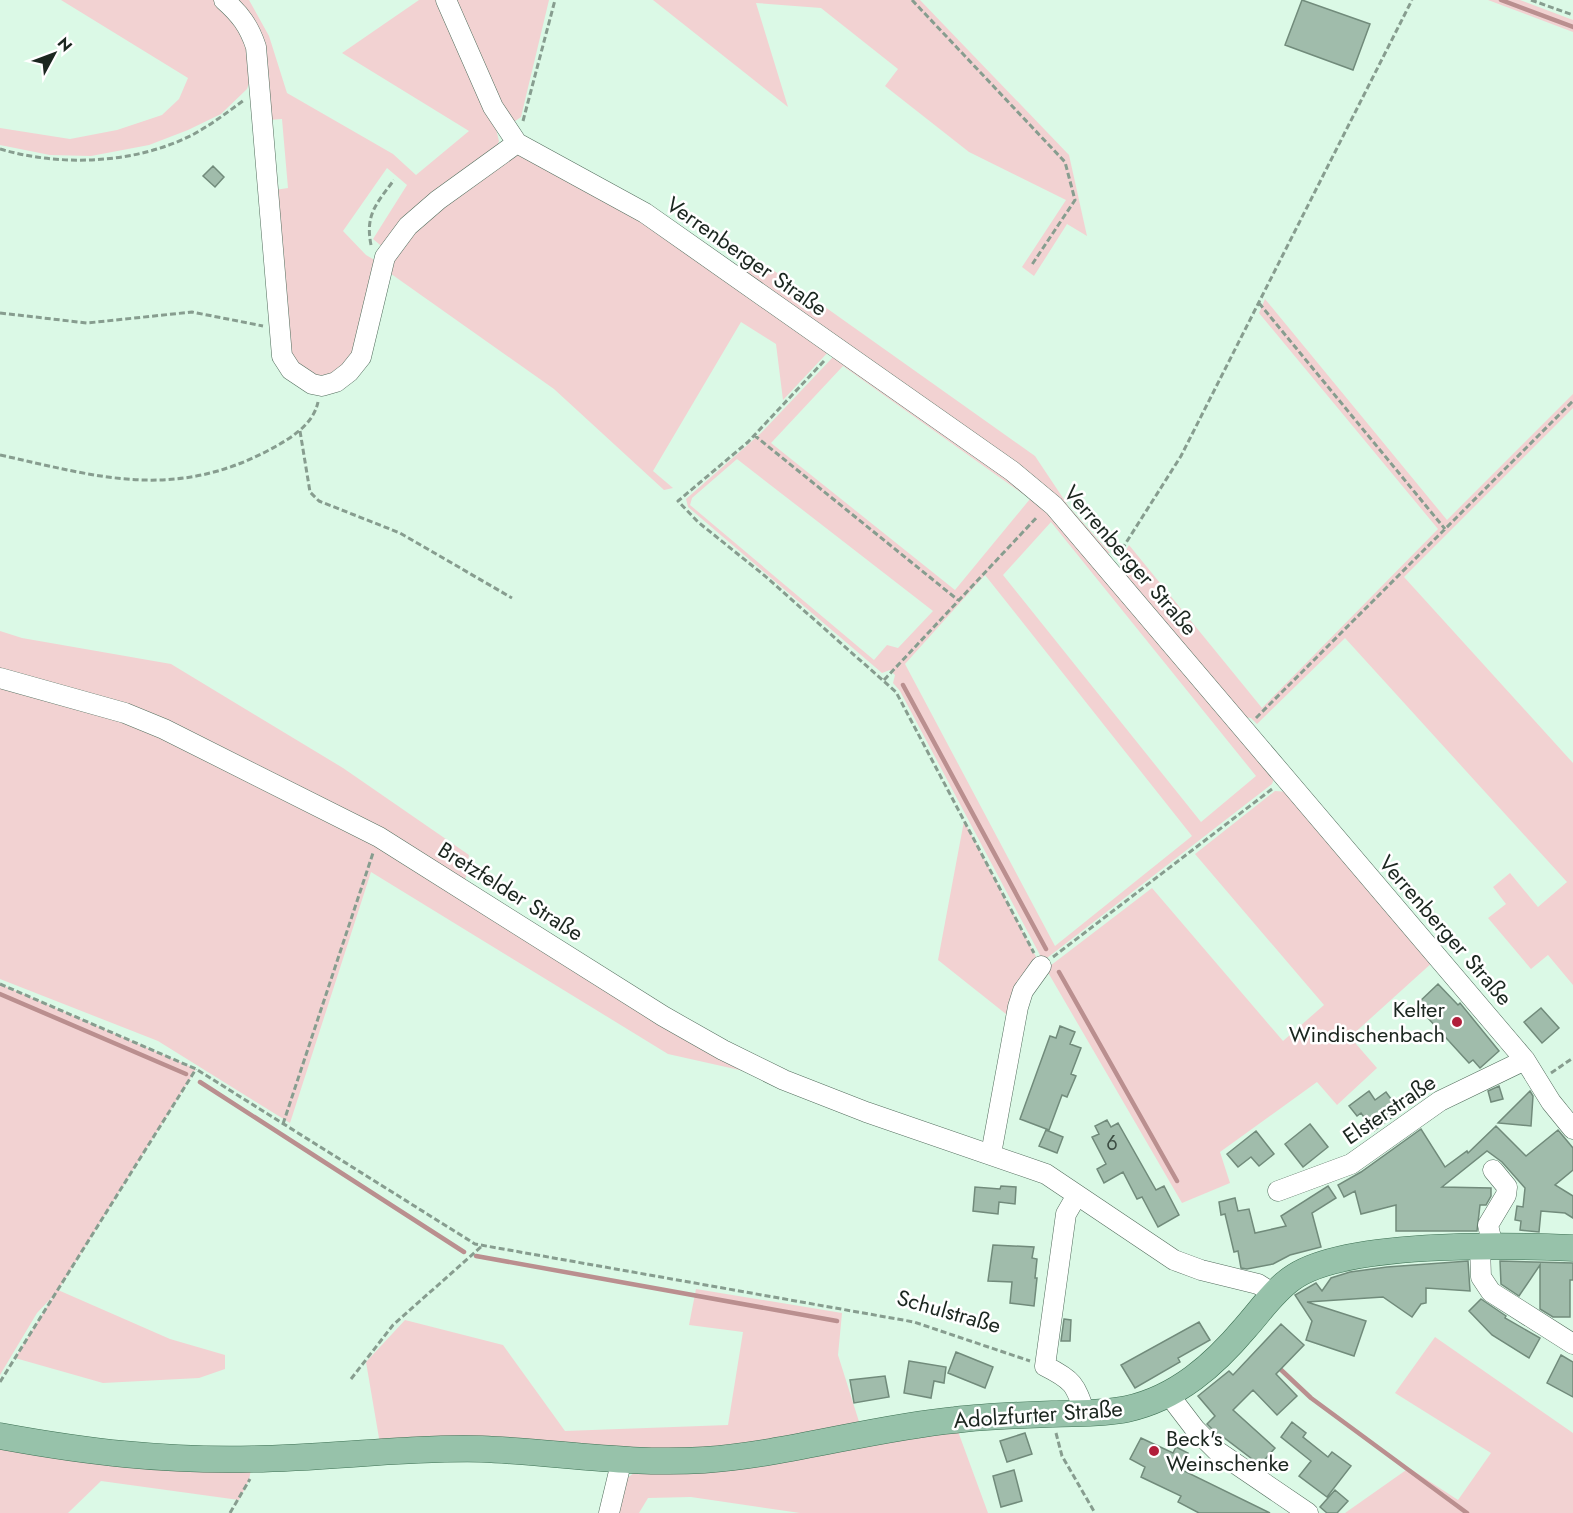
<svg xmlns="http://www.w3.org/2000/svg" width="1573" height="1513" font-family="Jost,sans-serif">
	<style>
		.green { fill: #f2d2d2; fill-rule: evenodd }
		.lines { fill: none; stroke-linecap: round; stroke-linejoin: round }
		.stream { stroke: #ba8f8f; stroke-width: 4.5 }
		.building { fill: #a0bcab; stroke: #718b7b; stroke-width: 1.5 }
		.minor-casing { stroke: #536d5d; stroke-width: 21 }
		.major-casing { stroke: #3e7154; stroke-width: 27 }
		.path { stroke: #879d8f; stroke-width: 3; stroke-dasharray: 6 3; stroke-linecap: butt }
		.minor { stroke: #fff; stroke-width: 20 }
		.major { stroke: #97c2aa; stroke-width: 26 }
		.poi-dot { fill: #b11e3a; stroke: #fff; stroke-width: 2 }
		.labels { text-anchor: middle; stroke-width: 5; stroke-linejoin: round; paint-order: stroke }
		.number-label { font-size: 20px; fill: #3c4c42 }
		.street-label { font-size: 22px; fill: #1b261f; stroke: #fff }
		.poi-label { font-size: 22px; fill: #1b261f; stroke: #fff; text-anchor: end }
	</style>
	<rect width="100%" height="100%" fill="#dbf9e6"/>
	<path class="green" d="M61 0H217L245 32 252 75 247 89 221 114 188 130 149 145 91 156 50 155 0 145V128L70 139 117 130 162 115 179 99 188 78Z
		M234 0H249L269 36 287 93 393 154 416 175 469 131 342 53 419 0H440L492 113 499 141 495 151 385 249 373 239 407 185 387 168 343 231 366 255 378 262 351 359 327 378 305 375 289 351 275 190 288 188 282 119 268 120Z
		M451 0H549L521 117 511 124Z
		M653 0H920L1069 155 1087 236 1067 224 1034 276 1022 267 1066 200 969 152 885 86 898 69 821 8 756 3 788 107Z
		M1488 0H1520L1573 20V32Z
		M518 153 641 218 830 350 783 400 776 344 741 322 653 471 673 488 664 490 554 389 387 271 414 226Z
		M756 258 1035 456 1069 507 1110 553 1105 554 744 274Z
		M1265 299 1447 520 1573 394V408L1404 577 1573 763V985L1548 955 1531 969 1488 918 1506 904 1493 887 1510 873 1538 907 1567 882 1345 638 1257 724 1251 718 1242 717 1120 570V560L1129 545 1262 708 1438 529 1259 313Z
		M840 356 1053 513 1275 776 1272 784 1047 958 1041 957 900 691 893 683 895 675 890 670 882 673 688 507 686 499 761 433 833 357ZM843 366 1030 499 955 590 771 443ZM737 459 933 611 898 648 887 645 874 660 690 505 692 498ZM1051 522 1256 776 1201 822 1003 575ZM985 575 1192 836 1055 946 905 664Z
		M0 631 22 638 171 664 343 768 469 855 464 889 784 1080 668 1054 371 872 290 1123 158 1041 0 979Z
		M1275 791 1289 792 1434 961 1350 1037 1377 1068 1337 1105 1317 1082 1220 1152 1230 1183 1182 1203 1046 969 1152 888 1283 1041 1324 1005 1195 854Z
		M964 821 1041 966 1016 1022 938 960Z
		M0 984 196 1069 58 1290 170 1339 225 1355V1369L199 1378 103 1383 15 1358 55 1294 37 1313 0 1375Z
		M696 1289 842 1313 838 1355 861 1428 700 1452 380 1444 366 1362 405 1320 503 1345 565 1431 728 1425 743 1332 689 1325Z
		M1435 1337 1573 1433V1513H1345L1409 1468 1458 1500 1491 1453 1395 1393Z
		M956 1426 988 1513H800L691 1497 648 1498 639 1513H613L627 1478 641 1468Z
		M0 1436 253 1459 249 1480 239 1500 101 1481 68 1513H0Z"/>
	<g class="lines">
		<path class="stream" d="M1501 0 1573 27
			M903 685 1046 949
			M1059 972 1177 1181
			M0 994 186 1074
			M200 1082 464 1252
			M476 1256 837 1321
			M1277 1366 1311 1398 1467 1513"/>
	</g>
	<path class="building" d="M1302 0 1370 24 1353 70 1285 45Z
		M213 166 224 177 215 187 203 176Z
		M1438 984 1458 1005 1460 1003 1499 1051 1480 1068 1473 1060 1469 1063 1416 1005Z
		M1541 1008 1559 1028 1542 1043 1524 1022Z
		M1060 1026 1075 1032 1070 1044 1081 1048 1071 1074 1076 1076 1067 1097 1062 1095 1049 1130 1020 1119 1050 1036 1056 1038Z
		M1499 1086 1503 1099 1491 1102 1488 1091Z
		M1369 1091 1375 1100 1386 1092 1400 1111 1374 1131 1361 1113 1357 1116 1349 1106Z
		M1530 1091 1533 1096 1531 1126 1498 1123Z
		M1107 1120 1111 1127 1118 1123 1156 1190 1164 1186 1179 1215 1158 1227 1142 1197 1137 1199 1123 1172 1104 1183 1097 1169 1106 1164 1092 1137 1099 1134 1095 1126Z
		M1310 1124 1328 1147 1303 1167 1285 1144Z
		M1496 1126 1526 1156 1558 1130 1573 1148V1170L1555 1185 1573 1196V1218L1565 1213 1541 1211 1539 1232 1520 1230 1521 1221 1515 1220 1517 1206 1523 1207 1525 1188 1502 1162 1487 1151 1442 1187 1491 1188V1196L1486 1205H1480L1477 1231H1396V1205L1361 1214 1355 1191 1344 1197 1338 1185 1361 1172 1421 1129 1445 1167 1467 1151 1468 1153Z
		M1046 1130 1063 1137 1057 1153 1039 1146Z
		M1256 1131 1274 1154 1259 1166 1251 1157 1238 1167 1227 1154Z
		M1001 1186 1016 1187 1015 1204 999 1202 998 1214 973 1211 975 1187 1000 1189Z
		M1328 1186 1336 1198 1312 1213 1321 1247 1290 1255 1273 1264 1247 1269 1241 1268 1238 1251 1234 1252 1225 1214 1221 1215 1219 1202 1235 1198 1238 1211 1249 1209 1255 1233 1286 1226 1281 1216Z
		M993 1245 1034 1247 1032 1258 1037 1259 1035 1278H1037L1034 1306 1010 1303 1012 1282 988 1281Z
		M1468 1261 1470 1291 1426 1288V1303L1421 1304 1412 1317 1383 1297 1307 1302 1366 1321 1354 1356 1306 1340 1312 1321 1295 1295 1316 1283 1322 1291 1331 1278 1350 1272 1387 1267Z
		M1500 1261 1573 1263V1280H1570V1317H1553L1540 1309V1265L1519 1296 1501 1284Z
		M1481 1299 1506 1316 1505 1318 1540 1338 1529 1358 1492 1335 1469 1311Z
		M1064 1319 1071 1320 1070 1341H1061Z
		M1199 1322 1210 1340 1178 1358 1180 1362 1135 1388 1121 1365Z
		M1281 1324 1304 1345 1276 1374 1297 1396 1277 1415 1253 1390 1233 1410 1275 1448 1260 1465 1223 1437 1221 1438 1207 1424 1215 1416 1198 1396 1229 1371 1233 1375Z
		M956 1352 993 1367 985 1388 948 1373Z
		M1561 1355 1573 1362V1397L1547 1383Z
		M909 1361 946 1367 944 1383 934 1381 931 1398 904 1393Z
		M885 1376 889 1397 854 1403 850 1380Z
		M1292 1422 1306 1433 1303 1437 1328 1457 1332 1452 1351 1466 1327 1497 1299 1476 1311 1461 1281 1437Z
		M1025 1433 1032 1454 1007 1462 1000 1441Z
		M1141 1438 1173 1453 1176 1447 1188 1453 1180 1469 1270 1513H1199L1178 1502 1181 1496 1141 1477 1145 1467 1130 1459Z
		M1014 1470 1022 1501 1001 1507 993 1476Z
		M1335 1490 1348 1501 1337 1513H1327L1320 1507Z"/>
	<g class="lines">
		<defs>
			<path id="minor" d="M224 0C240 14 249 26 256 47L282 356 291 370 312 384 322 386 336 382 349 372 361 357 385 257 408 226 438 200 517 143
				M446 0 493 107 517 143 645 213 1012 471 1054 506 1525 1060 1551 1102 1573 1129
				M0 678 125 713 164 729 379 837 663 1016 723 1050 784 1080 866 1112 1046 1174 1174 1260 1201 1270 1258 1284 1274 1294
				M991 1154 1018 1007 1023 991 1041 966
				M1278 1191 1351 1164 1440 1101 1525 1060
				M1077 1195 1066 1214 1045 1366C1073 1380 1075 1384 1085 1413
				M1480 1247 1481 1277 1491 1292 1573 1344
				M1493 1247 1488 1225 1506 1195 1507 1187 1493 1170
				M1169 1395 1195 1429 1217 1451 1308 1513
				M609 1513 622 1459"/>
			<path id="major" d="M0 1436C87 1452 164 1461 253 1459 329 1458 406 1447 482 1449 556 1452 630 1465 704 1460 789 1454 871 1428 955 1420 988 1416 1021 1415 1053 1414 1078 1413 1103 1414 1127 1409 1177 1398 1214 1365 1246 1327 1261 1310 1273 1292 1291 1279 1341 1241 1508 1245 1573 1248"/>
		</defs>
		<use href="#minor" class="minor-casing"/>
		<use href="#major" class="major-casing"/>
		<path class="path" d="M912 0 1065 162 1075 200 1031 266
			M1531 0 1573 15
			M523 121 555 0
			M0 149C61 167 137 164 194 134 212 124 228 112 244 100
			M371 245C365 215 376 204 394 180
			M1259 303 1445 529
			M0 313 87 323 192 312 263 326
			M824 361 748 442 678 501 698 522 765 576 896 692 1034 953
			M300 431 310 492 319 501 400 533 512 598
			M754 435 958 600
			M0 455C100 477 174 501 271 449 291 438 313 425 318 402
			M1117 557 1181 456 1412 0
			M884 680 1038 516
			M1256 718 1573 401
			M1053 957 1272 789
			M0 984 196 1069 475 1244 914 1322 1030 1361
			M1551 1073 1573 1058
			M283 1124 373 853
			M351 1379 393 1325 482 1246
			M0 1382 196 1069
			M1056 1433 1062 1456 1095 1513
			M230 1513 250 1479"/>
		<use href="#minor" class="minor"/>
		<use href="#major" class="major"/>
	</g>
	<g class="poi-dot">
		<circle cx="1457" cy="1022" r="6"/>
		<circle cx="1154" cy="1451" r="6"/>
	</g>
	<g class="labels">
		<g class="number-label">
			<text x="1112" y="1150">6</text>
		</g>
		<g class="street-label">
			<text transform="translate(747 256) rotate(35)" y="8">Verrenberger Straße</text>
			<text transform="translate(1131 560) rotate(49)" y="8">Verrenberger Straße</text>
			<text transform="translate(511 891) rotate(32)" y="8">Bretzfelder Straße</text>
			<text transform="translate(1446 930) rotate(49)" y="8">Verrenberger Straße</text>
			<text transform="translate(1389 1109) rotate(-34)" y="8">Elsterstraße</text>
			<text transform="translate(949 1311) rotate(16)" y="8">Schulstraße</text>
			<text transform="translate(1038 1414) rotate(-4)" y="8">Adolzfurter Straße</text>
		</g>
		<g class="poi-label">
			<text x="1445" y="1017">Kelter<tspan x="1445" dy="25">Windischenbach</tspan></text>
			<text x="1166" y="1446" text-anchor="start">Beck's<tspan x="1166" dy="25">Weinschenke</tspan></text>
		</g>
	</g>
	<g transform="translate(54 54) rotate(49)" stroke="#ffffff" stroke-width="4.5" paint-order="stroke">
	<path d="M0-4.5L10 22L0 15L-10 22Z" fill="#1b261f"/>
	<text y="-9" font-size="16" font-weight="bold" text-anchor="middle" fill="#1b261f">N</text>
	</g>
</svg>
